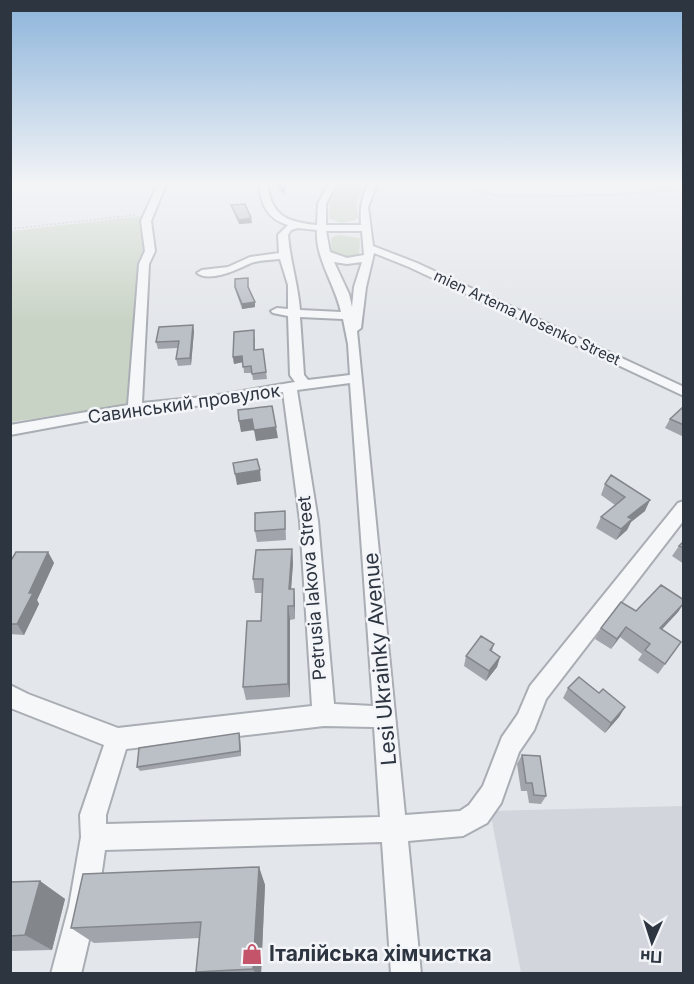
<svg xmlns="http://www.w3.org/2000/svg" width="694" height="984" font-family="Inter,sans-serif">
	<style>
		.built { fill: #d2d6dc }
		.green { fill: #c9d3c5 }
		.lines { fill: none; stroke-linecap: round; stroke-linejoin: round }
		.minor-casing { stroke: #a9adb4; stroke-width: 4 }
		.path { stroke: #babdc2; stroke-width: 1.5; stroke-dasharray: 2 2; stroke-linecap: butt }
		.minor { fill: #f6f7f9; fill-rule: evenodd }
		.wall { fill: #a1a5ab }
		.shaded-wall { fill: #83868b }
		.building { fill: #bbc0c7; stroke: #83868b; stroke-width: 1.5 }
		.labels { text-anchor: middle; stroke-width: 5; stroke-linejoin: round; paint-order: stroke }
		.far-street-label { font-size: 15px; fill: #2d3541; stroke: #f3f5f8 }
		.street-label { font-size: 18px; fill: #2d3541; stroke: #f3f5f8 }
		.near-street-label { font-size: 21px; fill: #2d3541; stroke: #f3f5f8 }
		.near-poi-label { font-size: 21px; font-weight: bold; fill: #2d3541; stroke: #f3f5f8; text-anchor: start }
	</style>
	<rect width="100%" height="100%" fill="#e3e6ea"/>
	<path class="built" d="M683 806V973H521L490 811Z"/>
	<path class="green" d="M338 184H366L356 203 358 217 355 220 341 223 329 218 330 200Z
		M142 216 147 252 133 404 11 422V231Z
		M338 235 360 238 359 257 353 259 332 255 331 238Z"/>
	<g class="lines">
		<defs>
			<path id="minor" d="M158 184H166L151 221 155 251 149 264 142 403 213 396 295 382 290 375 288 316 273 313 271 311 277 308 288 309V285L280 259C271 260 260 260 251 263 238 269 210 283 197 273L202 270 228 267 250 257 279 253 278 235 288 225C267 219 261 204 259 184H267C272 216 286 222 317 225L318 204 328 184H336L326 204V225H361C360 209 361 199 369 184H377L368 207 373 246 417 263 684 387V396L409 267 374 253 366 287 361 328 357 331 405 815 460 811 469 805 483 786 502 737 518 714 530 686 678 503 684 501V520L546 699 534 730 519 752 501 803 487 823 463 836 408 841 421 974H391L382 842 105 850 97 906 81 974H51L69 906 81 837 80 815 104 745 13 709 10 708V685L28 694 118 728 312 706 300 521 283 392 213 404 129 413 10 435V425L128 405 139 264 145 251 141 221ZM298 228 317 230C315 258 335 284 341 312L300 310C298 284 290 261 288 235L291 230ZM326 231H362L364 255 347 258 330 252ZM334 262 347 264 362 262 354 287 352 307 349 294ZM300 317 343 319 348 344 350 375 308 380 304 375ZM350 383 373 706 334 704 318 521 297 390ZM324 726 374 727 380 817 106 824V815L126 749Z"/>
		</defs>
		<use href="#minor" class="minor-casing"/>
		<path class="path" d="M472 186 492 195 510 197 615 195 684 189
			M10 229 136 215"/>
		<use href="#minor" class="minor"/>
	</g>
	<path class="wall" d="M276 184H286L284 196Z
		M231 205 252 223 239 224 232 209Z
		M235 287 249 288 255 302V307L242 309 236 292Z
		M194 331 191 365 178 366 176 359 178 348 158 349 156 342Z
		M255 337V350L263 349 267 379 253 380 252 373H244L243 362 234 364 233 357Z
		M684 409V437L665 428 670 419Z
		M611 475 645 511 631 522 627 530 616 540 596 528 601 517 615 505 601 495 605 484Z
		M285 511 286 540 257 542 255 531Z
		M684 541V564L672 556 679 546Z
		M292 549 293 563 291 589H294L295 619 290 620V697L246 700 243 687 261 621 262 593H255L253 579Z
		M48 552 54 563 37 600 39 604 24 635 10 634V562Z
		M684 603 678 612 662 629 681 642 658 674 638 660 642 654 620 637 611 649 595 639 601 628 636 611Z
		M494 644 492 651 500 657 497 667 486 681 464 666 466 656Z
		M568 688 625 707 619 717 605 733 563 698Z
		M239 733 240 738 241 756 140 771 137 767Z
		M522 755 546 796 541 804 529 803 527 791H521L517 764Z
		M259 867 265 885 261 974H198L196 972 200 938 94 943 71 928Z
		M40 881 65 899 52 950 10 951V882Z"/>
	<path class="shaded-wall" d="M251 218 252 223 239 224V220Z
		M255 302V307L242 309V304Z
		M193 325 194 331 191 365 190 358Z
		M242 356 243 362 234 364 233 357Z
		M252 419 254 430 241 432 239 421Z
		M276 427 278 438 256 441 254 430Z
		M260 470 261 481 237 485 235 474Z
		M650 500 645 511 631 522 627 530 616 540 628 517Z
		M292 549 293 563 290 603 289 589Z
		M48 552 54 563 37 600 39 604 24 635 17 624 29 593Z
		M294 589 295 603V619L294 606Z
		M684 603 678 612 653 639 660 628Z
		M288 606 290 620V697L288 684Z
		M626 627 620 637 611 649 617 639Z
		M500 657 497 667 486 681 489 671Z
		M625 707 619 717 605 733 611 723Z
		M239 733 240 738 241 756 240 751Z
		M259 867 265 885 261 974H256L253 969Z
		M40 881 65 899 52 950 25 935Z"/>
	<path class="building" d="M279 184H285L284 191Z
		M245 204 251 218 239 220 231 205Z
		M248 278V287L255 302 242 304 235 287V279Z
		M193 325 190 358 176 359 179 341 156 342 159 327Z
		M254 330V350L263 349 266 372 252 374 251 366 243 367 242 356 233 357 234 332Z
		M272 406 276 427 254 430 252 419 239 421 238 410Z
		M682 408 684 409V425L670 419Z
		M257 459 260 470 235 474 233 463Z
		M611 475 650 500 628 517 632 519 621 529 601 517 625 497 605 484Z
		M285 511V529L255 531V513Z
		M684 541V548L679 546Z
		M292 549 289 589H294V606H288V684L243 687 247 621H261L263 579H253L256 550Z
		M16 552H48L29 593H33L17 624H10V562Z
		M661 585 684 600V603L660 628 681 642 665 664 645 650 650 644 626 627 617 639 601 628 621 602 636 611Z
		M481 636 494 644 490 650 500 657 489 671 466 656Z
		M579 677 599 693 603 689 625 707 611 723 568 688Z
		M239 733 240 751 137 767 139 748Z
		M522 755 540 756 546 796 534 795 532 783H526Z
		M259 867 253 969 196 972 201 922 71 928 83 874Z
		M40 881 25 935 10 936V882Z"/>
	<linearGradient id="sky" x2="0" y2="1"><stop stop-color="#8cb4db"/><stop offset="0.57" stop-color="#f2f4f6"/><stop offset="1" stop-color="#f2f4f6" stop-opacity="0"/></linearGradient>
	<rect width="694" height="322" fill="url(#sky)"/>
	<defs>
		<symbol id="shop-bare" viewBox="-9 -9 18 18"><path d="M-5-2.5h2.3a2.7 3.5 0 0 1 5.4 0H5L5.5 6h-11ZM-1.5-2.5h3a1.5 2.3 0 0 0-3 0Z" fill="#c35469" stroke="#f3f5f8" stroke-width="2.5" paint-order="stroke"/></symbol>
	</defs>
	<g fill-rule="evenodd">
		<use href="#shop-bare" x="237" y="939" width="30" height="30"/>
	</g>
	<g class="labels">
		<g class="far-street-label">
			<text transform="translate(527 318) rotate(25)" y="5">mien Artema Nosenko Street</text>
		</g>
		<g class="street-label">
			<text transform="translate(184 404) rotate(-8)" y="6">Савинський провулок</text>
			<text transform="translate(312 588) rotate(-95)" y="6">Petrusia Iakova Street</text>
		</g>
		<g class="near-street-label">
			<text transform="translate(380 659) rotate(-95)" y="7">Lesi Ukrainky Avenue</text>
		</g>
		<g class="near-poi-label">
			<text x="269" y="961">Італійська хімчистка</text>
		</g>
	</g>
	<rect width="694" height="984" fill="none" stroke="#2d3541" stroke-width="24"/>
	<g transform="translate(652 942) rotate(183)" stroke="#f3f5f8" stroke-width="4.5" paint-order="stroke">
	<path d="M0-4.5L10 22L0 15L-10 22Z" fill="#2d3541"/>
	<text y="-9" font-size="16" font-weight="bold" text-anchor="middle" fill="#2d3541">Пн</text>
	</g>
</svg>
